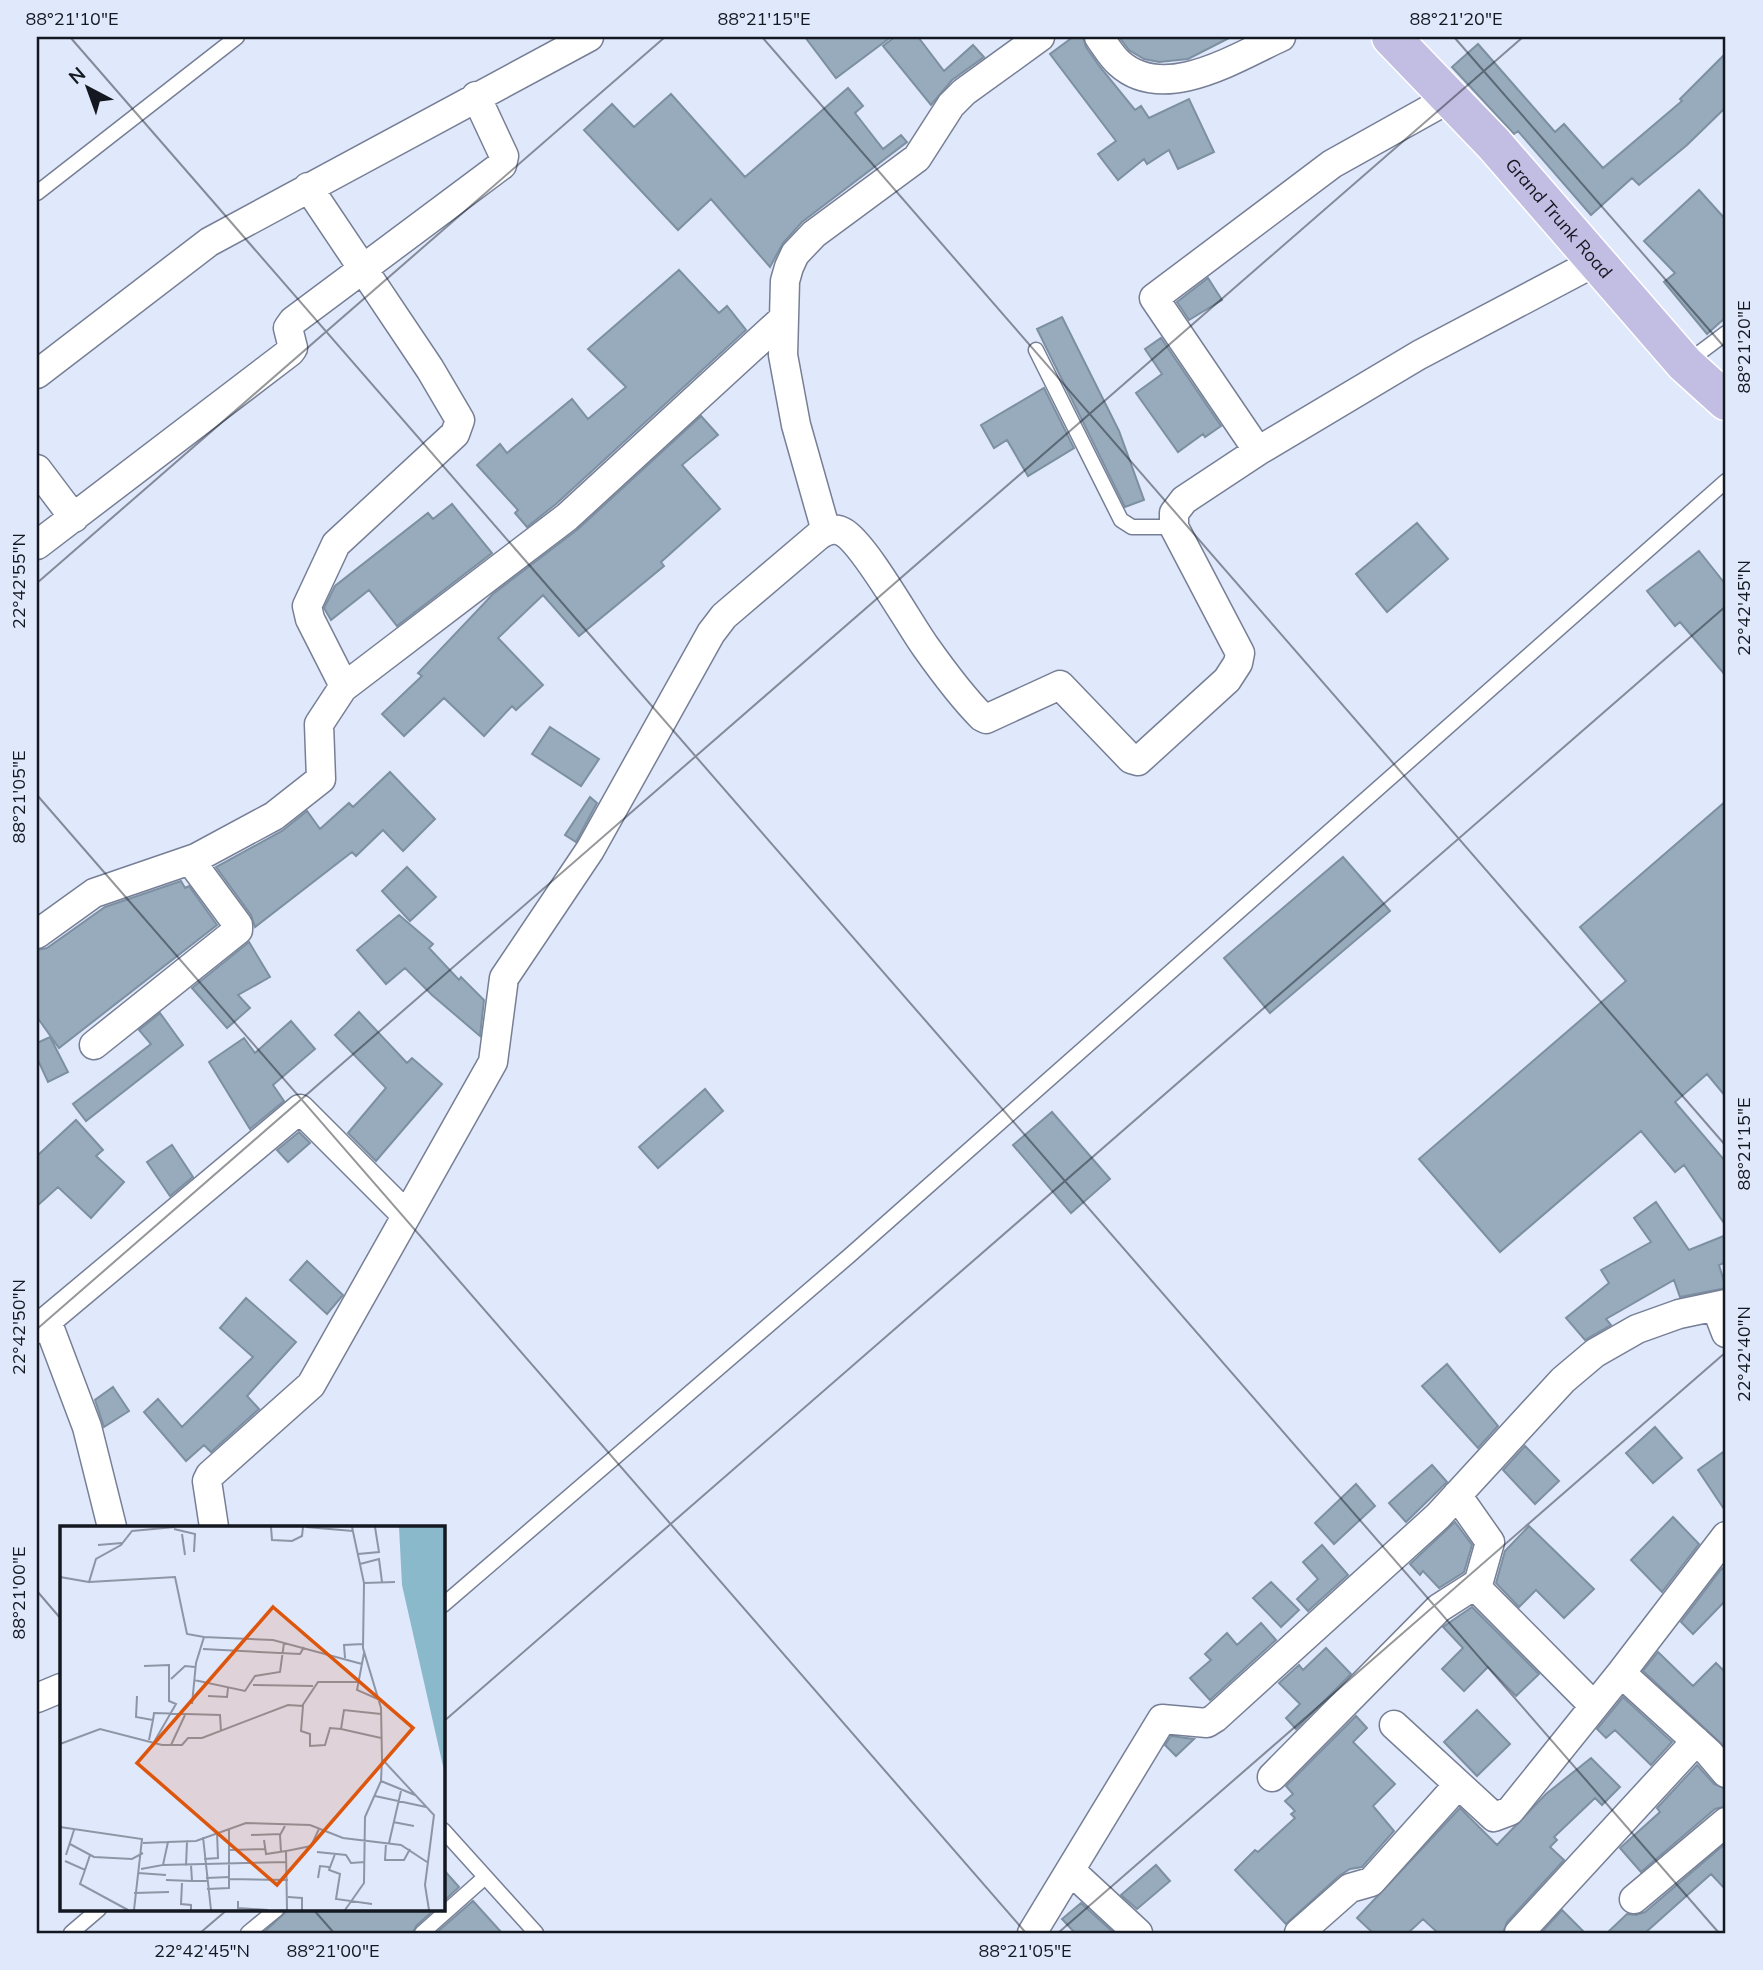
<svg xmlns="http://www.w3.org/2000/svg" width="1763" height="1970" font-family="Mulish,sans-serif">
	<style>
		.building { fill: #97abbd; stroke: #7c90a1; stroke-width: 2 }
		.lines { fill: none; stroke-linecap: round; stroke-linejoin: round }
		.lane-casing { stroke: #767f95; stroke-width: 17 }
		.street-casing { stroke: #767f95; stroke-width: 31 }
		.primary-casing { stroke: #fff; stroke-width: 41 }
		.lane { stroke: #fff; stroke-width: 14 }
		.street { stroke: #fff; stroke-width: 28 }
		.primary { stroke: #c2bee3; stroke-width: 38 }
		.ticks { fill: none; stroke: #141820; stroke-width: 2; stroke-opacity: 0.45 }
		.labels { text-anchor: middle; stroke-width: 5; stroke-linejoin: round; paint-order: stroke }
		.street-label { font-size: 18px; fill: #141820; stroke: #e0e8fc }
		.inset-road { fill: none; stroke: #8e95a4; stroke-width: 2 }
		.view { fill: #dd560d; fill-opacity: 0.15; stroke: #dd560d; stroke-width: 3.5 }
		.inset-edge { fill: none; stroke: #141820; stroke-width: 3.5 }
		.neatline { fill: none; stroke: #141820; stroke-width: 2.5 }
		.ticks-label { font-size: 18px; text-anchor: middle; fill: #141820 }
	</style>
	<rect width="100%" height="100%" fill="#e0e8fc"/>
	<path class="building" d="M805 37H891L836 78Z
		M895 37H918L944 71 973 45 984 57 952 80 931 105 883 46Z
		M1073 37H1083L1086 47 1100 67 1135 110 1141 106 1149 118 1189 99 1214 152 1178 169 1169 150 1147 164 1144 159 1118 180 1098 154 1116 141 1050 54Z
		M1119 37H1231L1188 59 1159 62 1144 59 1129 50Z
		M1478 44 1555 132 1564 124 1603 168 1682 101 1680 99 1726 53V107L1687 145 1639 185 1632 178 1591 215 1518 131 1514 134 1452 67Z
		M848 88 863 106 855 113 883 149 901 135 907 142 802 222 783 243 770 267 711 199 678 230 584 130 612 104 634 127 671 94 745 177Z
		M1699 190 1726 220V317L1707 334 1664 282 1675 273 1644 241Z
		M679 270 719 313 727 306 746 330 556 504 527 527 515 513 518 510 477 465 500 444 507 453 572 399 588 419 626 387 588 349Z
		M1208 278 1222 300 1189 320 1177 302Z
		M1062 317 1119 431 1144 500 1125 507 1037 329Z
		M1161 338 1221 426 1205 437 1203 434 1178 452 1136 393 1162 374 1145 349Z
		M1044 388 1074 448 1028 476 1007 440 994 448 981 425Z
		M701 416 718 435 682 465 720 509 661 562 664 566 579 636 543 595 498 638 543 685 516 710 512 706 484 736 444 698 404 736 382 714 422 676 418 673 493 594 578 529Z
		M452 504 492 553 397 626 369 590 331 620 324 608 335 586 428 513 433 519Z
		M1417 523 1448 559 1387 612 1356 574Z
		M1699 551 1726 585V676L1680 622 1675 626 1647 591Z
		M550 727 599 759 581 786 532 754Z
		M390 772 435 819 403 851 383 830 356 856 352 852 255 927 251 915 216 867 282 831 307 811 320 829 349 803 353 807Z
		M590 797 597 803 576 842 565 835Z
		M1726 801V1097L1707 1074 1675 1102 1726 1162V1226L1684 1165 1675 1172 1641 1131 1500 1252 1419 1159 1626 981 1580 927Z
		M1343 857 1390 911 1270 1013 1224 958Z
		M407 867 436 897 410 921 382 891Z
		M181 881 185 888 189 886 217 925 59 1048 37 1017V950L47 948 105 907Z
		M399 915 433 944 429 948 459 980 461 977 484 1000 480 1036 432 995 405 968 386 984 357 950Z
		M249 942 270 977 238 995 250 1008 227 1028 192 988Z
		M359 1012 407 1063 412 1058 442 1084 376 1161 348 1133 386 1088 335 1035Z
		M160 1013 183 1045 86 1121 73 1104 151 1044 139 1030Z
		M291 1021 315 1049 273 1085 284 1101 250 1129 209 1062 244 1038 255 1053Z
		M50 1037 68 1072 48 1082 37 1058V1043Z
		M705 1089 723 1111 658 1168 639 1147Z
		M1052 1112 1110 1179 1071 1213 1013 1145Z
		M76 1120 103 1150 96 1156 124 1182 91 1218 58 1187 37 1206V1156Z
		M299 1132 310 1143 288 1162 277 1150Z
		M172 1145 193 1177 170 1196 147 1162Z
		M1656 1202 1689 1250 1726 1235V1262L1719 1265 1726 1288 1680 1297 1674 1280 1606 1319 1611 1325 1585 1340 1566 1318 1609 1283 1601 1270 1651 1242 1634 1218Z
		M307 1261 343 1295 327 1314 290 1280Z
		M246 1298 296 1342 247 1396 259 1409 211 1452 204 1445 186 1461 144 1412 158 1399 182 1427 253 1357 220 1328Z
		M1447 1364 1498 1426 1478 1448 1422 1386Z
		M113 1387 129 1411 104 1427 95 1400Z
		M1655 1427 1682 1458 1653 1483 1626 1453Z
		M1525 1446 1559 1481 1535 1504 1503 1470Z
		M1726 1450V1512L1698 1470Z
		M1432 1465 1447 1482 1406 1522 1389 1503Z
		M1356 1484 1375 1506 1334 1544 1315 1523Z
		M1673 1517 1699 1544 1662 1592 1631 1560Z
		M1455 1522 1472 1545 1464 1572 1439 1588 1423 1571 1420 1575 1410 1564Z
		M1529 1526 1594 1589 1564 1618 1536 1590 1519 1607 1496 1583 1505 1551Z
		M1322 1545 1348 1575 1308 1611 1297 1599 1318 1579 1303 1562Z
		M1722 1568 1726 1572V1600L1693 1634 1681 1622Z
		M1271 1582 1299 1610 1281 1627 1253 1598Z
		M1472 1607 1539 1674 1516 1696 1488 1667 1464 1691 1442 1669 1463 1648 1443 1627Z
		M1261 1623 1276 1640 1210 1700 1190 1678 1211 1660 1205 1654 1227 1633 1237 1645Z
		M1326 1648 1351 1674 1296 1729 1286 1718 1300 1704 1279 1683 1299 1665 1303 1670Z
		M1658 1652 1693 1686 1716 1663 1726 1673V1748L1643 1671Z
		M1623 1697 1672 1742 1651 1765 1615 1730 1606 1738 1597 1729Z
		M1477 1710 1510 1744 1477 1776 1444 1742Z
		M1356 1716 1367 1728 1353 1742 1395 1784 1373 1806 1394 1831 1362 1867 1350 1869 1339 1876 1286 1924 1235 1870 1255 1850 1258 1852 1295 1818 1291 1814 1295 1811 1285 1801 1293 1794 1286 1786Z
		M1171 1736 1194 1739 1176 1756 1165 1745Z
		M1591 1758 1620 1787 1602 1805 1595 1798 1554 1837 1557 1840 1550 1847 1564 1860 1507 1922 1503 1933H1438L1423 1919 1408 1933H1373L1357 1918 1460 1808 1497 1845 1546 1794Z
		M1697 1765 1714 1784 1726 1789V1806L1715 1809 1641 1872 1620 1848 1660 1812 1657 1808Z
		M1726 1843V1890L1711 1874 1645 1933H1607L1627 1914 1636 1915 1645 1912Z
		M1156 1865 1170 1881 1137 1909 1121 1895Z
		M443 1869 459 1887 443 1902Z
		M473 1901 502 1933H436Z
		M1081 1903 1114 1933H1075L1062 1919Z
		M289 1909H435L416 1926 413 1933H263Z
		M1562 1910 1585 1933H1541Z"/>
	<g class="lines">
		<defs>
			<path id="lane" d="M37 193 237 37
				M1036 350 1121 520 1132 527H1174
				M1686 363 1726 333
				M443 1605 849 1256 1726 481
				M443 1830 536 1933
				M71 1933 99 1909
				M248 1933 277 1909
				M422 1933 484 1878"/>
			<path id="street" d="M1099 37C1105 45 1111 56 1119 63 1164 104 1237 57 1281 37
				M1452 97 1332 164 1154 298 1258 451 1419 355 1597 261
				M37 374 209 242 589 37
				M37 469 74 518
				M826 531 796 425 783 355 785 281 789 267 795 254 814 234 917 158 951 105 964 92 1040 37
				M37 545 290 352 293 348 288 328 293 321 502 165 504 156 476 96
				M344 687 567 517 784 318
				M37 934 94 893 196 858 274 816 321 779 319 724 344 686 310 619 307 606 336 544 455 434 460 420 430 369 308 187
				M94 1045 238 930V925L190 860
				M1716 1307 1726 1333
				M47 1321 87 1427 112 1527
				M37 1329 300 1109 406 1215
				M1457 1495 1490 1542 1477 1588 1594 1706
				M214 1527 207 1481 210 1475 311 1385 493 1062 504 978 590 850 711 633 724 616 818 536C825 531 834 527 843 532 864 543 908 622 925 646 942 670 961 696 982 717L986 719 1060 685 1131 759 1138 761 1227 680 1238 663 1240 653 1174 527V513L1184 500 1258 451
				M1726 1536 1621 1673 1709 1753 1726 1773
				M37 1698 61 1688
				M1394 1725 1494 1817 1510 1811 1621 1673
				M1272 1777 1439 1608 1475 1585
				M1071 1871 1138 1933
				M1634 1899 1726 1822
				M1032 1933 1162 1719 1207 1723 1215 1718 1438 1516 1563 1380 1595 1353 1637 1329 1679 1314 1726 1304
				M1299 1933 1350 1888 1371 1882 1458 1785
				M1519 1933 1696 1741"/>
			<g id="primary">
				<path id="s1" d="M1391 37 1494 144 1685 364 1726 401"/>
			</g>
		</defs>
		<use href="#lane" class="lane-casing"/>
		<use href="#street" class="street-casing"/>
		<use href="#primary" class="primary-casing"/>
		<use href="#lane" class="lane"/>
		<use href="#street" class="street"/>
		<use href="#primary" class="primary"/>
	</g>
	<path class="ticks" d="M70 37 1719 1933M762 37 1726 1146M1454 37 1726 349M37 583 665 37M37 795 1026 1933M37 1329 1523 37M37 1591 61 1619M443 1722 1726 606M313 1909 334 1933M200 1933 228 1909M1058 1933 1726 1352"/>
	<g class="labels">
		<g class="street-label">
			<text dy="6" stroke="none"><textPath href="#s1" startOffset="247">Grand Trunk Road</textPath></text>
		</g>
	</g>
	<g transform="translate(60 1526)">
		<rect width="385" height="385" fill="#e0e8fc"/>
		<path d="M339 1H385V249L342 59Z" fill="#8ab9cb"/>
		<path class="inset-road" d="M211 1 212 14 232 15 242 10 243 1M246 1 293 5M292 1 304 57 303 122 321 182 322 233 374 289 365 359 369 384M114 3 135 8 134 26M122 8 125 29M38 19 62 17M298 28 319 26 315 1M300 38 319 33 322 56M0 51 29 56 36 33 61 19 72 5 115 1M29 56 115 51 127 108 144 111M304 57 335 56M143 123 240 128 244 121M304 127 297 164 320 174M285 132 284 119 303 118M84 140 109 139V175L116 178 94 216M111 153 125 140 135 141M134 154 185 165 195 150 220 146 224 117M193 159 253 160M77 170 76 191 93 194 89 214M148 170 167 171 168 162M132 178 136 137 144 111 213 114 302 138M242 180 258 156H298M321 188 284 184 281 203 321 212M93 194 94 187 160 189 161 205M0 218 40 203 102 219H122L128 212H142L228 179 243 180 241 205 250 208V220L265 219 270 202 281 203M111 219 125 189M322 233 321 255 355 269M315 270 366 281M333 296 354 300M0 301 82 313 74 384M169 303V351M191 309 220 308M143 311 151 384M204 314 206 328 226 325M83 317 108 316M326 317 325 334H344L350 323M329 317 341 265M10 318 34 331 72 333 83 327M170 324 205 323M221 326 220 309 225 300M257 326 286 329 291 337 305 336M275 328 269 344 280 348 276 373 312 378M6 329 14 304M144 333 158 332 157 306M5 335 25 344 30 329M103 339 227 336M131 339 132 355H147M126 340 127 316M81 343 103 339 108 316 136 315 186 297 250 299 283 312 341 319 367 336M25 344 20 358 68 384M78 347 106 349M146 352 169 351V362L147 363M258 352 260 340 269 341M169 353 228 354M106 354 132 355M122 357 121 378 131 379V384M74 367 109 366M228 371 242 372V384M178 375V382L208 384M227 384 226 325 251 320 259 303M285 384 304 357 305 291 321 255"/>
		<path class="view" d="M213 81 353 202 217 359 77 237Z"/>
		<rect width="385" height="385" class="inset-edge"/>
	</g>
	<rect width="1763" height="1970" fill="none" stroke="#e0e8fc" stroke-width="77"/>
	<g transform="translate(88 88) rotate(319)" stroke="#e0e8fc" stroke-width="5" paint-order="stroke">
	<path d="M0-5L12 26L0 18L-12 26Z" fill="#141820"/>
	<text y="-10" font-size="19" font-weight="bold" text-anchor="middle" fill="#141820">N</text>
	</g>
	<rect x="38" y="38" width="1686" height="1894" class="neatline"/>
	<g class="ticks-label">
		<text x="72" y="25">88°21'10"E</text>
		<text x="764" y="25">88°21'15"E</text>
		<text x="1456" y="25">88°21'20"E</text>
		<text transform="translate(1744 347) rotate(-90)" y="6">88°21'20"E</text>
		<text transform="translate(19 581) rotate(-90)" y="6">22°42'55"N</text>
		<text transform="translate(1744 608) rotate(-90)" y="6">22°42'45"N</text>
		<text transform="translate(19 797) rotate(-90)" y="6">88°21'05"E</text>
		<text transform="translate(1744 1144) rotate(-90)" y="6">88°21'15"E</text>
		<text transform="translate(19 1327) rotate(-90)" y="6">22°42'50"N</text>
		<text transform="translate(1744 1354) rotate(-90)" y="6">22°42'40"N</text>
		<text transform="translate(19 1593) rotate(-90)" y="6">88°21'00"E</text>
		<text x="202" y="1957">22°42'45"N</text>
		<text x="333" y="1957">88°21'00"E</text>
		<text x="1025" y="1957">88°21'05"E</text>
	</g>
</svg>
